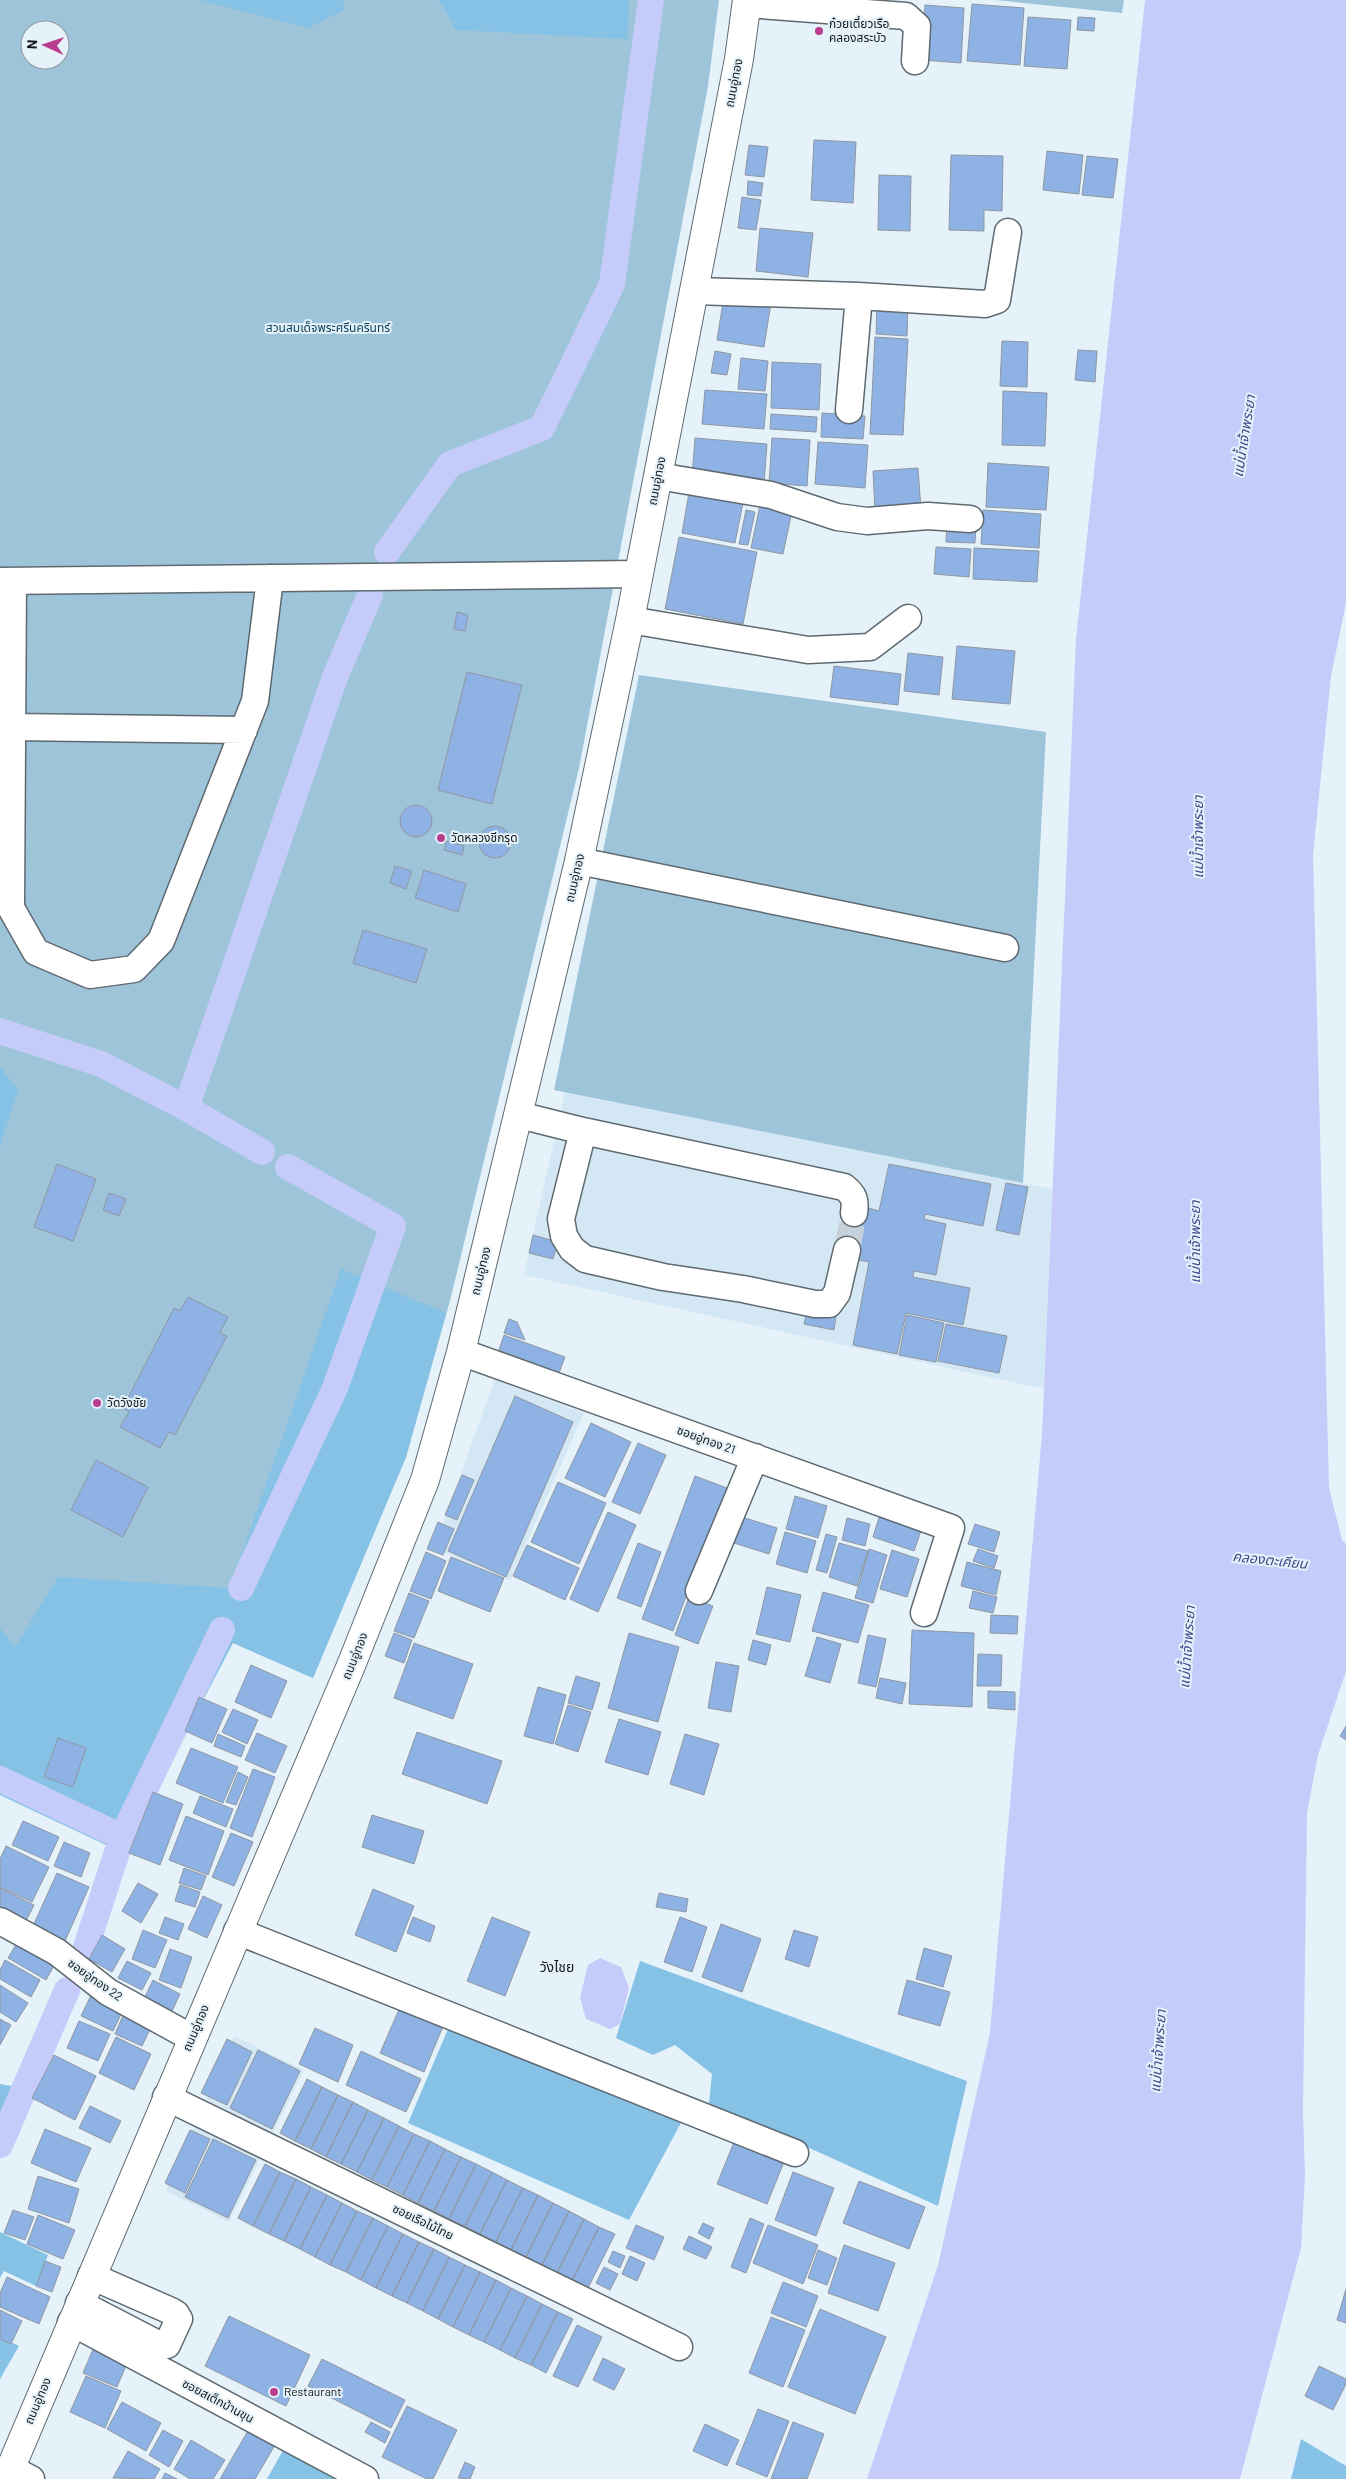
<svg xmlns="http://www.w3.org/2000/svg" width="1346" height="2479" font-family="Barlow,'Noto Sans Thai',sans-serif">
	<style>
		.built { fill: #d3e7f4 }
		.green { fill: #9ec4da; fill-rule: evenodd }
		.forest { fill: #85c2e5 }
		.water { fill: #c5ccfa }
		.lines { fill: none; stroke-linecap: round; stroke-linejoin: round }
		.canal { stroke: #c5ccfa; stroke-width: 26 }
		.building { fill: #8eb2e3; stroke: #9097a2 }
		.minor-tunnel { stroke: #c6d1d9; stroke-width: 26; stroke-dasharray: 26 13; stroke-linecap: butt }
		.minor-casing { stroke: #5e6970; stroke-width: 29 }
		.major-casing { stroke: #5e6970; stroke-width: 30 }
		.minor { stroke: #fff; stroke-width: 26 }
		.major { stroke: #fff; stroke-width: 28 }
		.poi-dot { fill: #b83d8d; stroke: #e5f2fa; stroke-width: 2 }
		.labels { text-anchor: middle; stroke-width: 4; stroke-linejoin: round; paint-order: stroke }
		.poi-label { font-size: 12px; fill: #14181b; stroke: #e5f2fa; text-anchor: start }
		.street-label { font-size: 12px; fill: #14181b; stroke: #e5f2fa }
		.park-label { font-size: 12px; fill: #083d55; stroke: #e5f2fa }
		.water-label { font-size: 14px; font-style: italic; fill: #42468a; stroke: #e5f2fa }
		.neighbourhood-label { font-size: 14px; fill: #14181b; stroke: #e5f2fa }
	</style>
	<rect width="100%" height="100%" fill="#e5f2fa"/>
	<path class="built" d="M565 1092 1052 1189 1044 1389 524 1275Z
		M495 1379 584 1413 510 1580 434 1548Z
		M234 2036 304 2070 229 2222 166 2191Z"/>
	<path class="green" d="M0 0H719L708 86 579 768 450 1301 406 1457 313 1678 226 1640 0 1795ZM30 30H60V60H30Z
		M995 0H1124L1122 13Z
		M639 675 1046 732 1023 1183 554 1090Z"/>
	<path class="forest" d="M200 0H343L344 10 308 28Z
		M439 0H629L628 39 456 30Z
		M0 1066 18 1090 0 1147Z
		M341 1269 446 1313 406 1457 313 1678 233 1643 123 1853 0 1795V1628L15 1647 58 1577 230 1588Z
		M640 1961 967 2081 938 2206 709 2103 712 2074 675 2045 653 2055 616 2038Z
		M451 2022 683 2119 629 2220 408 2123Z
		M0 2084 12 2086 0 2138Z
		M0 2232 48 2255 36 2286 4 2271 0 2278Z
		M0 2337 19 2346 0 2379Z
		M1301 2439 1346 2466V2479H1291Z
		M287 2443 356 2479H267Z"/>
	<path class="water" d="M1145 0H1346V603L1331 676 1313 855 1329 1488 1342 1540 1346 1544V1671L1318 1755 1307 1813 1303 2110 1305 2176 1301 2248 1240 2479H867L938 2265 990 2033 1042 1434 1076 639Z
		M600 1958 621 1967 629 1988 620 2024 610 2029 586 2019 580 1998 588 1965Z"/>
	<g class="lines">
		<path class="canal" d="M387 552 450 464 542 428 612 284 651 0
			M0 1031 101 1064 186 1108 262 1152
			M186 1108 335 677 370 595
			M241 1588 335 1388 393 1226 288 1167
			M0 1779 122 1837
			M85 1950 122 1837 222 1630
			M0 2145 67 1990"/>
	</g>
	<path class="building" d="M972 4 1024 8 1020 65 967 61Z
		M925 5 964 8 961 63 922 60Z
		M1028 17 1071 20 1067 69 1024 66Z
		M1078 17 1095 18 1094 31 1077 30Z
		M814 140 856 142 853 203 811 200Z
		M749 145 768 147 764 177 745 175Z
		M1047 151 1083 155 1079 194 1043 190Z
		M951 155 1003 156 1002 211 984 210V231L949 230Z
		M1087 156 1118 159 1113 198 1082 195Z
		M879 175 911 176 910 231 878 230Z
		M748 181 763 183 761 196 747 195Z
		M742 197 761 200 756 230 738 228Z
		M760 228 813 233 808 277 756 271Z
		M724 296 771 303 764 347 717 340Z
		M877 302 908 304 907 336 876 334Z
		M875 337 908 339 903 435 870 434Z
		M1002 341 1028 342 1027 387 1000 386Z
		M1078 350 1097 351 1095 382 1075 380Z
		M715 351 731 354 727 375 711 373Z
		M741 358 768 361 765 391 738 389Z
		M772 362 821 364 819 410 771 408Z
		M705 390 767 394 764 429 702 424Z
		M1003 391 1047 393 1045 446 1002 445Z
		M822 413 865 416 863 439 821 437Z
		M771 414 817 417 816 432 770 429Z
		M695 438 767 444 764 483 692 477Z
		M772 438 810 440 807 486 769 483Z
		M818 442 868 445 865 488 815 484Z
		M988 463 1049 467 1046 510 986 507Z
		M918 468 921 509 875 511 873 471Z
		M690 487 744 498 735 543 682 533Z
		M761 500 793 507 783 554 751 548Z
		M746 510 755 512 748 545 739 544Z
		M983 510 1041 514 1039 548 981 544Z
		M947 522 976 524 975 543 946 542Z
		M679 537 757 552 743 624 665 609Z
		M936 547 971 549 969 577 934 574Z
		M974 548 1039 551 1037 582 973 579Z
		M457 612 468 615 465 631 454 629Z
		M957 646 1015 651 1010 704 952 699Z
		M908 653 943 657 939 695 904 691Z
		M834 666 901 674 898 705 830 697Z
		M467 672 522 685 492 804 438 790Z
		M400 821a16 16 0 1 1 32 0a16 16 0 1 1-32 0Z
		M479 842a16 16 0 1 1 32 0a16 16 0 1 1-32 0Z
		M446 841 464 846 462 855 444 850Z
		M395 866 412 871 406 889 390 883Z
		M424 870 466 884 458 912 415 898Z
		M363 930 427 949 416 983 353 963Z
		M57 1164 96 1179 73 1241 34 1227Z
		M889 1164 991 1184 983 1226 925 1214 924 1219 946 1224 936 1275 914 1271 913 1277 970 1288 963 1325 906 1313 897 1354 853 1345 869 1262 854 1259 837 1248 845 1211 865 1207 879 1211Z
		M1006 1183 1028 1187 1019 1235 996 1230Z
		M109 1193 126 1199 119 1216 103 1210Z
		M533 1235 558 1242 553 1259 529 1253Z
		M188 1297 228 1317 220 1333 227 1336 175 1435 169 1432 160 1448 120 1427 129 1412 123 1408 174 1308 180 1311Z
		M807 1311 836 1316 834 1330 804 1324Z
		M907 1315 944 1323 936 1362 899 1355Z
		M509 1319 517 1322 525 1340 504 1333Z
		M946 1324 1007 1336 999 1373 938 1361Z
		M504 1335 565 1357 559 1373 499 1350Z
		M515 1396 573 1422 506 1577 448 1551Z
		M591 1423 631 1442 605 1497 565 1478Z
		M638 1443 666 1455 640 1514 612 1502Z
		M96 1460 148 1487 123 1537 71 1510Z
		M462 1475 474 1480 457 1520 445 1515Z
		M695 1476 727 1488 673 1631 642 1619Z
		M558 1482 606 1503 579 1564 531 1542Z
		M795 1496 827 1506 818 1538 786 1529Z
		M608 1512 636 1525 598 1612 570 1599Z
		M880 1514 922 1528 914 1551 873 1537Z
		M742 1517 777 1528 769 1554 734 1543Z
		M847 1518 870 1524 865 1546 842 1540Z
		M438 1522 454 1529 443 1555 427 1549Z
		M975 1524 1000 1532 994 1552 968 1544Z
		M785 1532 816 1541 807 1573 776 1564Z
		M826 1534 837 1537 827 1573 816 1570Z
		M638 1543 661 1552 641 1607 617 1598Z
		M839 1543 868 1551 857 1586 829 1577Z
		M527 1545 579 1568 565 1600 513 1576Z
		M869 1549 887 1555 873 1603 855 1598Z
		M978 1549 998 1556 994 1568 973 1561Z
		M892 1550 919 1559 907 1597 880 1589Z
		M426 1552 446 1561 431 1599 410 1591Z
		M451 1557 504 1578 490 1612 438 1591Z
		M967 1562 1001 1571 996 1595 961 1586Z
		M767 1587 801 1595 790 1642 756 1634Z
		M973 1591 997 1597 993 1613 969 1608Z
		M823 1592 869 1605 858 1643 812 1631Z
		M409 1593 429 1601 414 1638 394 1631Z
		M689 1597 713 1606 698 1644 675 1635Z
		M991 1615 1018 1616 1017 1634 990 1633Z
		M912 1630 974 1633 972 1707 909 1704Z
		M394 1633 412 1640 404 1663 385 1656Z
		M629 1633 679 1647 658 1722 608 1708Z
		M868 1635 886 1639 876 1687 858 1683Z
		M817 1637 841 1644 830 1683 805 1676Z
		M753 1640 771 1645 766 1665 748 1660Z
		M414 1643 473 1664 453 1719 394 1698Z
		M978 1654 1002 1655 1001 1686H977Z
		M716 1662 739 1666 731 1712 708 1708Z
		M251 1665 287 1681 271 1718 235 1702Z
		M576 1676 600 1683 592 1710 568 1703Z
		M880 1678 906 1683 902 1704 876 1698Z
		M538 1687 566 1695 553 1744 524 1736Z
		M988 1691 1015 1692V1710L988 1708Z
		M199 1697 227 1709 212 1743 185 1731Z
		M568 1705 591 1712 578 1752 555 1744Z
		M233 1709 258 1720 247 1744 222 1732Z
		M619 1719 661 1732 648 1775 605 1762Z
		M1346 1726V1740L1340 1736Z
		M417 1732 502 1761 487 1804 402 1774Z
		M257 1733 287 1746 275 1773 245 1760Z
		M218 1734 245 1746 241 1757 214 1746Z
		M685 1734 719 1744 704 1795 670 1784Z
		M58 1738 86 1748 73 1787 44 1777Z
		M191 1748 238 1767 223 1803 176 1783Z
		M253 1769 275 1777 252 1837 230 1828Z
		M238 1772 248 1777 236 1805 226 1802Z
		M153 1792 183 1804 160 1865 129 1853Z
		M200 1796 233 1809 226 1827 193 1813Z
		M372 1815 424 1831 414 1864 362 1847Z
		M186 1816 224 1831 208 1875 169 1860Z
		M23 1821 59 1837 48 1861 12 1845Z
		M231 1833 253 1842 234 1886 212 1877Z
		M64 1842 90 1853 81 1877 54 1866Z
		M6 1846 49 1867 32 1902 0 1887V1859Z
		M184 1868 206 1876 201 1890 179 1883Z
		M57 1873 89 1887 65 1941 33 1926Z
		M138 1883 158 1894 141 1923 122 1911Z
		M180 1885 200 1892 195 1907 175 1901Z
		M0 1888 34 1905 26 1921 0 1908Z
		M373 1889 414 1906 396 1952 355 1935Z
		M659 1893 688 1899 686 1912 656 1907Z
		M203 1896 222 1905 207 1938 188 1929Z
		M165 1917 184 1924 178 1940 159 1933Z
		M413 1917 435 1926 430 1942 407 1933Z
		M492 1917 530 1932 505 1996 467 1981Z
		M680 1917 707 1927 692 1972 664 1962Z
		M721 1924 761 1939 742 1992 702 1977Z
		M143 1930 167 1940 155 1968 132 1959Z
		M794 1930 818 1937 809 1967 785 1959Z
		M102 1935 125 1949 112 1972 89 1959Z
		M18 1941 56 1962 46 1980 8 1958Z
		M924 1948 952 1956 943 1987 916 1979Z
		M170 1949 192 1957 181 1988 159 1980Z
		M5 1960 40 1980 31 1997 0 1979V1970Z
		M127 1961 151 1973 142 1990 118 1978Z
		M153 1980 180 1994 172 2011 145 1997Z
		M907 1980 950 1992 940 2026 898 2014Z
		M0 1985 28 2003 16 2022 0 2012Z
		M92 1993 124 2008 113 2031 81 2016Z
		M401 2005 444 2024 424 2072 380 2053Z
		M124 2013 152 2025 142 2046 115 2034Z
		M0 2019 11 2025 0 2045Z
		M79 2021 110 2034 98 2061 67 2048Z
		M315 2028 353 2045 338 2082 299 2064Z
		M116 2037 151 2054 134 2090 99 2073Z
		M227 2039 252 2052 227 2105 201 2093Z
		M258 2050 300 2071 272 2129 230 2108Z
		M361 2051 421 2079 406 2112 346 2085Z
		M54 2055 96 2076 75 2120 32 2098Z
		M307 2079 322 2087 295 2141 280 2133Z
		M322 2087 338 2095 311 2149 295 2141Z
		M338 2095 353 2102 326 2157 311 2149Z
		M353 2102 368 2110 341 2164 326 2157Z
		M90 2106 121 2121 110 2143 79 2128Z
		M368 2110 384 2118 357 2172 341 2164Z
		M384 2118 399 2126 372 2180 357 2172Z
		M399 2126 414 2134 387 2187 372 2180Z
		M45 2129 91 2148 76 2182 31 2163Z
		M190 2130 210 2139 185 2193 165 2183Z
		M414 2134 430 2141 403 2195 387 2187Z
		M213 2139 256 2160 228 2218 185 2197Z
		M430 2141 445 2149 418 2203 403 2195Z
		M734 2142 784 2162 767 2204 717 2184Z
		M445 2149 461 2157 434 2211 418 2203Z
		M461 2157 476 2164 449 2219 434 2211Z
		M265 2164 280 2172 253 2226 238 2218Z
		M476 2164 492 2172 465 2226 449 2219Z
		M280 2172 296 2179 269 2234 253 2226Z
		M492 2172 507 2180 480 2234 465 2226Z
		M793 2172 834 2188 816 2236 775 2220Z
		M38 2176 79 2189 69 2223 28 2209Z
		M296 2179 311 2187 284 2241 269 2234Z
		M507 2180 523 2188 496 2242 480 2234Z
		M859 2181 925 2207 909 2249 843 2223Z
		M311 2187 327 2195 300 2249 284 2241Z
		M523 2188 538 2195 511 2250 496 2242Z
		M327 2195 342 2203 315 2257 300 2249Z
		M538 2195 553 2203 526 2257 511 2250Z
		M342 2203 357 2211 330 2265 315 2257Z
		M553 2203 569 2211 542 2265 526 2257Z
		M13 2210 34 2217 25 2240 4 2233Z
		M357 2211 373 2218 346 2272 330 2265Z
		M569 2211 584 2219 557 2273 542 2265Z
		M38 2215 75 2230 63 2259 27 2244Z
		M373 2218 388 2226 361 2280 346 2272Z
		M750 2218 764 2224 746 2273 731 2267Z
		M584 2219 599 2227 572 2281 557 2273Z
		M703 2223 714 2228 709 2239 698 2233Z
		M636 2225 664 2237 654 2260 626 2248Z
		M768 2225 818 2245 803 2284 753 2263Z
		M388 2226 403 2234 376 2288 361 2280Z
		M599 2227 615 2234 588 2288 572 2281Z
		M403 2234 419 2242 392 2296 376 2288Z
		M689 2236 712 2247 706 2259 683 2249Z
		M419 2242 434 2249 407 2303 392 2296Z
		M844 2245 895 2263 878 2311 828 2293Z
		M434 2249 449 2257 423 2311 407 2303Z
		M818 2250 837 2258 827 2285 808 2278Z
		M613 2251 625 2256 620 2268 608 2262Z
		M630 2256 645 2263 637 2281 622 2274Z
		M449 2257 465 2265 438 2319 423 2311Z
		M45 2261 61 2267 52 2292 36 2286Z
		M465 2265 480 2272 453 2327 438 2319Z
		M604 2267 618 2274 610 2290 596 2283Z
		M480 2272 496 2280 469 2335 453 2327Z
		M7 2277 50 2297 39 2324 0 2307V2293Z
		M496 2280 511 2288 484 2342 469 2335Z
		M783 2282 818 2296 806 2327 771 2313Z
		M511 2288 527 2296 500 2350 484 2342Z
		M1346 2289V2323L1337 2320Z
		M527 2296 542 2304 515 2358 500 2350Z
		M542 2304 558 2312 531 2365 515 2358Z
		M820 2309 886 2337 855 2414 788 2387Z
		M0 2310 22 2321 11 2344 0 2339Z
		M558 2312 573 2319 546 2373 531 2365Z
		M229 2316 310 2355 286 2406 205 2366Z
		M771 2317 805 2330 783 2387 749 2373Z
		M577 2325 602 2337 578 2387 553 2376Z
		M94 2347 128 2361 117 2387 83 2373Z
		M603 2358 625 2369 614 2390 593 2380Z
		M322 2359 405 2400 391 2428 308 2386Z
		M1319 2366 1346 2379V2384L1333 2410 1305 2396Z
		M86 2376 121 2391 105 2428 70 2412Z
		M122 2402 161 2423 146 2451 107 2429Z
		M407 2406 457 2430 433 2479H427L382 2457Z
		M758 2409 789 2421 767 2477 736 2464Z
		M371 2422 390 2432 385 2443 365 2432Z
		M793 2422 824 2434 807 2479H771Z
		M705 2424 739 2440 727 2466 693 2451Z
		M249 2429 275 2445 255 2479H220Z
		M163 2430 183 2441 169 2467 149 2455Z
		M191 2440 225 2460 213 2479H190L174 2469Z
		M128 2451 160 2469 154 2479 113 2478Z
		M465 2462 475 2467 470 2479 458 2478Z
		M165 2473 177 2479H162Z"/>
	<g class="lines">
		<path class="minor-tunnel" d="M847 1250 854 1213"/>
		<defs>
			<path id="minor" d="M747 4 906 16 917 26 915 61
				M694 291 859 296 985 304 997 300 1008 232
				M849 410 859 296
				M658 476 771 495 837 517 867 521 928 516 970 519
				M0 581 638 574
				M13 581 11 908 36 952 90 975 134 969 161 941 255 701 270 578
				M630 620 808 650 870 647 908 618
				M12 727 244 730
				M579 861 1005 948
				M519 1115 583 1131 844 1187C854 1195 856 1200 854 1213
				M583 1131 561 1219 564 1236 572 1249 585 1259 663 1277 743 1289 815 1304H829L837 1293 847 1250
				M461 1352 951 1528 924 1613
				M699 1591 755 1457
				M0 1921 57 1952 108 1992 192 2038
				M237 1931 795 2153
				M166 2097 679 2347
				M79 2303 162 2346 167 2345 179 2319 176 2314 171 2311 91 2276
				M71 2322 365 2479
				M10 2468 31 2479"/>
			<path id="major" d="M6 2479 350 1668 425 1480 461 1352 579 861 630 620 739 59 747 0"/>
		</defs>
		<use href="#minor" class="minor-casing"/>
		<use href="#major" class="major-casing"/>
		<use href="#minor" class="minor"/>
		<use href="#major" class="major"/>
	</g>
	<g class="poi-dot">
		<circle cx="819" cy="31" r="5"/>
		<circle cx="441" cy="838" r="5"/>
		<circle cx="97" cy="1403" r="5"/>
		<circle cx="274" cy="2392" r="5"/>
	</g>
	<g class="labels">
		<g class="poi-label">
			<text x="829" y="28">ก๋วยเตี๋ยวเรือ<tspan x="829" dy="14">คลองสระบัว</tspan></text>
			<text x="451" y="842">วัดหลวงชีกรุด</text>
			<text x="107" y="1407">วัดวังชัย</text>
			<text x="284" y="2396">Restaurant</text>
		</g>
		<g class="street-label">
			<text transform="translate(734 83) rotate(-79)" y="4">ถนนอู่ทอง</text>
			<text transform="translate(657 481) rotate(-79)" y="4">ถนนอู่ทอง</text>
			<text transform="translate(575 878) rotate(-77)" y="4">ถนนอู่ทอง</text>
			<text transform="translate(481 1271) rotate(-76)" y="4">ถนนอู่ทอง</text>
			<text transform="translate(706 1440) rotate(20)" y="4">ซอยอู่ทอง 21</text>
			<text transform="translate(355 1656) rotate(-68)" y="4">ถนนอู่ทอง</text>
			<text transform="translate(95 1980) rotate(35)" y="4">ซอยอู่ทอง 22</text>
			<text transform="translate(196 2028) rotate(-67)" y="4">ถนนอู่ทอง</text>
			<text transform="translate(423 2222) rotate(26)" y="4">ซอยเรือไม้ไทย</text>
			<text transform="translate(38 2401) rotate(-67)" y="4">ถนนอู่ทอง</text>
			<text transform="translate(218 2401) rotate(28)" y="4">ซอยสเต็กบ้านขุน</text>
		</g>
		<g class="park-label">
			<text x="328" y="332">สวนสมเด็จพระศรีนครินทร์</text>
		</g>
		<g class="water-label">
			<text transform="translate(1244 436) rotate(-81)" y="5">แม่น้ำเจ้าพระยา</text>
			<text transform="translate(1198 837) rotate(-90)" y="5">แม่น้ำเจ้าพระยา</text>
			<text transform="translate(1195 1242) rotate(-90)" y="5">แม่น้ำเจ้าพระยา</text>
			<text transform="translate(1270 1560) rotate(6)" y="5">คลองตะเคียน</text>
			<text transform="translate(1187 1647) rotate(-86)" y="5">แม่น้ำเจ้าพระยา</text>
			<text transform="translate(1158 2051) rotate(-86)" y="5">แม่น้ำเจ้าพระยา</text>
		</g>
		<g class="neighbourhood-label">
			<text x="557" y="1972">วังไชย</text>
		</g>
	</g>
	<g transform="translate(45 45) rotate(273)"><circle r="24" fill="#e5f2fa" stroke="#919ba1"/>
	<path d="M0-4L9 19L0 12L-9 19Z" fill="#b83d8d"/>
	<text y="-8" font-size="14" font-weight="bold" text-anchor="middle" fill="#14181b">N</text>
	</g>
</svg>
